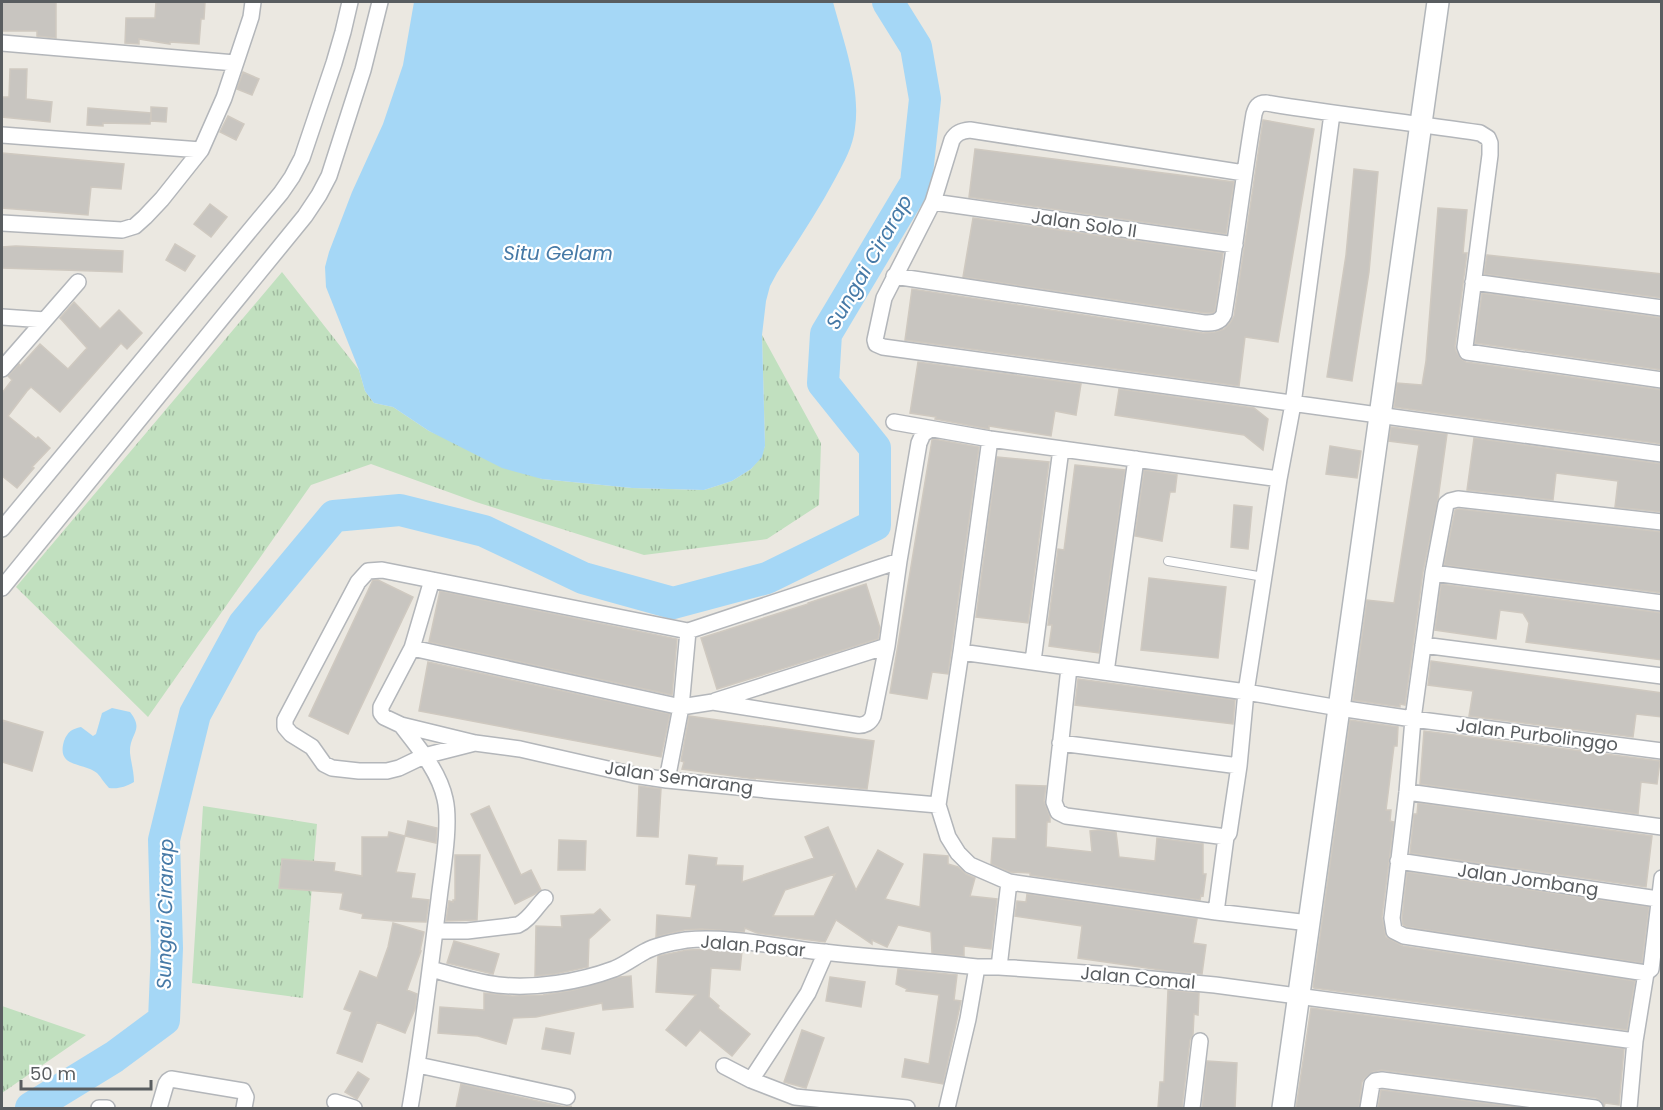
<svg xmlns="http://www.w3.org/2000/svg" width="1663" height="1110" font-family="Poppins,sans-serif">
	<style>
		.grass { fill: url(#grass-tufts) }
		.water { fill: #a5d7f6 }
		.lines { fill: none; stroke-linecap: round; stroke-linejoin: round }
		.river { stroke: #a5d7f6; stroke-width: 32 }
		.building { fill: #c8c5c0; stroke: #cfc9c0; stroke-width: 1.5; fill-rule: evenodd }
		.lane-casing { stroke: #b3b6ba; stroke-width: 10 }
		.street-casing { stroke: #b3b6ba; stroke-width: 18 }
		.secondary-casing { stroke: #b2b6ba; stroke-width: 24 }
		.lane { stroke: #fff; stroke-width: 8 }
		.street { stroke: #fff; stroke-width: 15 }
		.secondary { stroke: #fff; stroke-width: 21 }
		.labels { text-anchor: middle; stroke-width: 4.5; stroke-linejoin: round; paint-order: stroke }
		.street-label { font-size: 18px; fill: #595d60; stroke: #fff }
		.water-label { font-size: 20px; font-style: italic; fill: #4679a6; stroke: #fff }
	</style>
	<defs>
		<pattern id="grass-tufts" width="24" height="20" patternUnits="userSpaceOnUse" patternTransform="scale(1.5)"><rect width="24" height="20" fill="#c1e0bf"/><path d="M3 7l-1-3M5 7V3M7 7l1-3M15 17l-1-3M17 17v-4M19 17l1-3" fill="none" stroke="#a0b99f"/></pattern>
	</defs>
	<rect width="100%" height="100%" fill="#ebe8e1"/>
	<path class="grass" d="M282 272 359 370 365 391 374 403 393 407 429 431 542 479 632 488 704 490 732 481 751 469 761 457 765 446 762 335 821 443 819 505 767 539 644 555 476 502 371 464 311 485 148 717 16 587Z
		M203 806 317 824 303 998 192 983Z
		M2 1006 86 1035 2 1093Z"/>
	<path class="water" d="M414 2H833C843 40 861 87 855 128 853 147 844 162 835 179 818 211 797 242 777 273L770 286 766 301 762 335 765 446 762 457 751 469 732 481 704 490 632 488 542 479 502 468 429 431 393 407 374 403 365 391 359 370 326 287 325 267 329 252 352 192 383 124 403 65Z
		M112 708 130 712C145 731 129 733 130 753 131 762 134 772 134 782 125 787 119 789 109 788 104 783 101 777 97 773 83 762 56 768 64 741 68 731 72 729 81 727L93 736 96 734 102 713Z"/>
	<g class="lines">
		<path class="river" d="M31 1108 114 1057 164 1020 167 948 164 840 195 714 244 624 334 516 400 510 484 531 583 578 673 603 767 578 875 525V448L823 383 826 334 916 183 925 99 916 47 888 2"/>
	</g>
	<path class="building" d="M2 2H56V38L37 36V31H2Z
		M156 2H205L204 19H201L199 44 170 42V44L139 39V44L125 43 126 18H155Z
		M10 69H27L26 99 52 102 50 122 2 117V97H9Z
		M243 72 259 79 252 95 237 89Z
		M151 107 167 108 166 122 151 121Z
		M88 108 151 113 150 124 103 123V126L87 125Z
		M228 116 244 124 236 140 220 132Z
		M1263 120 1314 129 1278 342 1245 337 1239 386 905 340 912 289 1203 333 1215 332 1224 329 1230 323 1234 316Z
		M975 149 1234 182 1226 234 969 197Z
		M2 153 124 164 121 189 91 187 88 215 2 208Z
		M1354 169 1378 172 1369 272 1352 381 1327 377 1346 255Z
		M210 204 227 217 211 237 194 224Z
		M1438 208 1467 210 1463 253H1467L1455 346 1456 351 1461 359 1466 362 1662 390V444L1394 407 1397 383 1422 385 1426 361Z
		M973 218 1223 253 1215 311 1213 313H1205L963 277Z
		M175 244 195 256 185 271 166 260Z
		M16 246 123 251 122 272 2 268V247Z
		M1487 255 1662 274V298L1484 274Z
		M1482 293 1662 318V370L1475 343Z
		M74 302 100 329 119 310 142 333 127 349 121 343 60 412 31 387 27 391 8 416 36 439 38 437 50 448 32 467 34 468 17 488 2 476V393L12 380 8 376 19 364 20 366 40 344 68 369 87 348 60 318Z
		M918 362 1081 384 1076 415 1055 411 1051 436 989 426V429L935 419 936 417 910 413Z
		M1119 389 1254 408 1268 419 1263 450 1244 435 1115 415Z
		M1391 427 1447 434 1438 499 1423 572 1405 705 1400 704V707L1353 700 1367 600 1394 603 1419 445 1389 441Z
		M1474 438 1662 464V512L1615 507 1618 481 1556 473 1553 500 1467 490Z
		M934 439 979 447 948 674 932 672 927 699 890 693 932 440Z
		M1330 446 1361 451 1357 478 1326 474Z
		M997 457 1049 462 1028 623 976 617Z
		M1075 465 1125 470 1099 653 1049 646 1052 625H1048L1058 549 1064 550Z
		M1144 470 1177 475 1175 492H1170L1162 541 1135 536Z
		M1234 505 1252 507 1248 549 1231 547Z
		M1459 509 1662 532V593L1444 565 1455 510Z
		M1149 578 1226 587 1218 658 1141 650Z
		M373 580H378L413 597 348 734 309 716Z
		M866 584 880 628 878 639 717 689 701 638 808 604V603Z
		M1441 584 1662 613V660L1526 642 1529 623 1523 613 1500 610 1496 639 1435 630Z
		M440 591 677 639 672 695 429 642Z
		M1431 661 1662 693V717L1636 714 1633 737 1469 716 1473 691 1428 685Z
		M428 662 670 714 661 757 419 711Z
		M1078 679 1235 700 1233 724 1075 705Z
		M689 716 874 741 867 789 755 778V779L682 769 684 762 681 761Z
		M2 720 43 732 32 771 2 762Z
		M1350 720 1398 727 1397 746H1394L1386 810H1391L1390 821 1394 822 1382 917 1386 937 1403 946 1635 981 1627 1030 1314 988 1313 987Z
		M1424 731 1660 761 1657 784 1641 782 1638 814 1420 784Z
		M1016 785 1046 786 1044 801 1050 817V822H1047L1046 847 1092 852 1090 831 1098 830 1116 832 1119 857 1155 861 1157 838 1203 844V874H1206L1203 896 1201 895 1200 900 1030 875V873L1010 872 991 864 993 838 1016 839Z
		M639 786 661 789 658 837 637 836Z
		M1418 803 1652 836 1646 887 1410 853 1414 814H1417Z
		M489 806 521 875 531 870 541 890 535 894 515 904 471 814Z
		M408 821 437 828 436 843 405 836Z
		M828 827 856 890 878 850 903 864 885 899 920 907 924 854 948 856V864L958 867 966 874 975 878 970 896 997 899 991 949 964 946V956L932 953 931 932 898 925 887 947 872 940V944L836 920 825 942 757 933 745 928 744 932 701 929 684 930 656 937 657 915 691 918 696 885 686 884 689 855 717 858 716 865 743 866 742 882 814 858 805 837ZM835 874 814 916H773L785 890Z
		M389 832 405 836 396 872 415 874 411 898 429 900 426 922 393 921 362 918 363 914 340 909 343 893 279 888 282 859 335 863 334 871 362 876V837H388Z
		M559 840 586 841 585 870H558Z
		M455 855H480L477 920 446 921 449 901 453 902V900H455Z
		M1407 872 1649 907 1642 963 1407 927 1403 925 1402 918Z
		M1027 894 1197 919 1193 943 1206 945 1202 974 1168 971 1078 958 1082 926 1015 916 1017 901 1026 902Z
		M600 909 610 920 589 939 588 967 555 974 535 976 536 926 562 927 561 916 594 914Z
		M393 923 424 932 420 951H421L407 990 417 994 415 1009 405 1033 377 1022 362 1062 337 1053 352 1012 344 1009 360 971 377 978 388 947Z
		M454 941 499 954 493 974 447 963Z
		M717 949 742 951 740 970 711 968 709 997 719 1006 718 1008 750 1034 732 1056 700 1030 686 1046 666 1030 696 995 656 992 658 956 687 950Z
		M898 969 957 975 954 1000 961 1001 943 1084 902 1077 905 1059 929 1064 939 995 906 991 907 989 896 984Z
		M631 976 633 1007 603 1010 602 1003 536 1017 513 1018 506 1044 478 1036 438 1033 440 1007 484 1010V993L512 996 543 995 574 990 619 977Z
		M830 977 865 982 861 1007 826 1001Z
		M1168 990 1199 993 1198 1015 1194 1014 1193 1035 1190 1040 1182 1108H1158L1160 1082H1164Z
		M1311 1008 1624 1049 1619 1105 1605 1103 1604 1107 1601 1101 1596 1098 1381 1070 1373 1072 1365 1078 1362 1082 1359 1108H1296Z
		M546 1028 574 1033 570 1054 542 1049Z
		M802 1030 824 1038 806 1088 784 1082Z
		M1207 1061 1237 1063 1235 1108H1202Z
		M358 1072 369 1079 357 1099 345 1092Z
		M461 1084 565 1107 571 1106 572 1108H456Z
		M1381 1090H1382L1524 1108H1378Z"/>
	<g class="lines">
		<defs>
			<path id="lane" d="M1168 561 1264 577"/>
			<path id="street" d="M2 43 235 63
				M2 135 201 150
				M1244 173 970 130C961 131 956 133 952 140L933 202 884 298 875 340 876 344 883 347 1662 454
				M933 202 1235 245
				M2 223 122 230 135 226 145 217 162 199 201 150 224 98 251 17 253 2
				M894 276 1204 323C1213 323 1220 323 1224 314 1235 247 1243 180 1254 114 1256 107 1258 103 1266 103 1337 115 1409 122 1480 133L1488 138 1490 143V155L1465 347 1467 352 1662 380
				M1473 282 1662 308
				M2 317 45 320
				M2 369 78 282
				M894 422 990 439 1279 479
				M990 439 961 652 938 805 948 837 958 853 970 865 1009 882 1216 912 1309 923
				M2 529 281 193 292 177 302 158 334 63 343 32 350 2
				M1433 573 1662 603
				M432 580 412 648 381 707V713L384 717 401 725 475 743 520 749 634 775 667 780 776 791 938 805
				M2 588 305 216 319 195 329 176 363 70 380 2
				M1423 645 1662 676
				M412 648 681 707 713 702 857 725C864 726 870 723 873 716L887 646 899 561 919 443 923 434 931 429
				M961 652 1246 692 1339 708 1413 719 1662 751
				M1033 661 1061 449
				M1069 668 1054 802 1058 812 1066 816 1226 837
				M1106 672 1136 459
				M715 701 887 646
				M401 725C418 747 439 771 445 799 451 825 442 872 439 899 430 969 422 1039 410 1108
				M475 743 424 756 399 768 387 771H359L332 768 324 764 312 747 291 734 285 727V720L358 582 368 571 382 570 688 631 899 561
				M1060 743 1239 766
				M667 780 681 707 688 631
				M1407 792 1662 827
				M1398 861 1658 899
				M1216 912 1226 837 1229 833 1239 766 1246 692 1279 479 1293 404 1332 114
				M435 931H467L518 925C529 920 536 907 545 898
				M999 967 1009 882
				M431 969C453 975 475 982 498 985 535 989 579 982 614 969 626 964 636 956 646 951 657 945 674 942 686 940 727 936 773 946 813 951 868 957 923 961 977 967H999L1099 974 1215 985 1635 1041
				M1646 973 1404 936 1394 931 1392 918 1407 792 1413 719 1433 573 1446 504 1450 501 1458 499 1662 522
				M418 1065 567 1097
				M724 1066 751 1080 795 1097 907 1108
				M751 1080 808 993 826 952
				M335 1102 354 1108
				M99 1108H107
				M159 1108 166 1084 168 1081 171 1079 243 1091 246 1097 244 1108
				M947 1108 968 1019 977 967
				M1192 1108 1200 1041
				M1368 1108 1372 1084 1375 1081 1382 1080 1595 1108
				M1629 1108 1635 1041 1646 973 1651 969 1662 878"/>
			<path id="secondary" d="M1283 1108 1438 2"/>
		</defs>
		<use href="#lane" class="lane-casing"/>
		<use href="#street" class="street-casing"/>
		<use href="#secondary" class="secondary-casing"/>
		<use href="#lane" class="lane"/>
		<use href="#street" class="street"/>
		<use href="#secondary" class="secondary"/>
	</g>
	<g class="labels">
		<g class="street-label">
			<text transform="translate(1084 224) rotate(8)" y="6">Jalan Solo II</text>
			<text transform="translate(1537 735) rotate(7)" y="6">Jalan Purbolinggo</text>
			<text transform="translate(679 778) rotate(8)" y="6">Jalan Semarang</text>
			<text transform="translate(1528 880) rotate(8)" y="6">Jalan Jombang</text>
			<text transform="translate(753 946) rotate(5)" y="6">Jalan Pasar</text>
			<text transform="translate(1138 978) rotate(5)" y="6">Jalan Comal</text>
		</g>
		<g class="water-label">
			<text x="558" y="260">Situ Gelam</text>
			<text transform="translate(869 262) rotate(-60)" y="7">Sungai Cirarap</text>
			<text transform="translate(165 914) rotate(-89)" y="7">Sungai Cirarap</text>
		</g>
	</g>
	<rect width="1663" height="1110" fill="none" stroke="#595d60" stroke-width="6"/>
	<path d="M21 1080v9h130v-9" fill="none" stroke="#595d60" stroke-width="3"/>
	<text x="30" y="1080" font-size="18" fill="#595d60" stroke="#ffffff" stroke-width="4.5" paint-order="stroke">50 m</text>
</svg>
